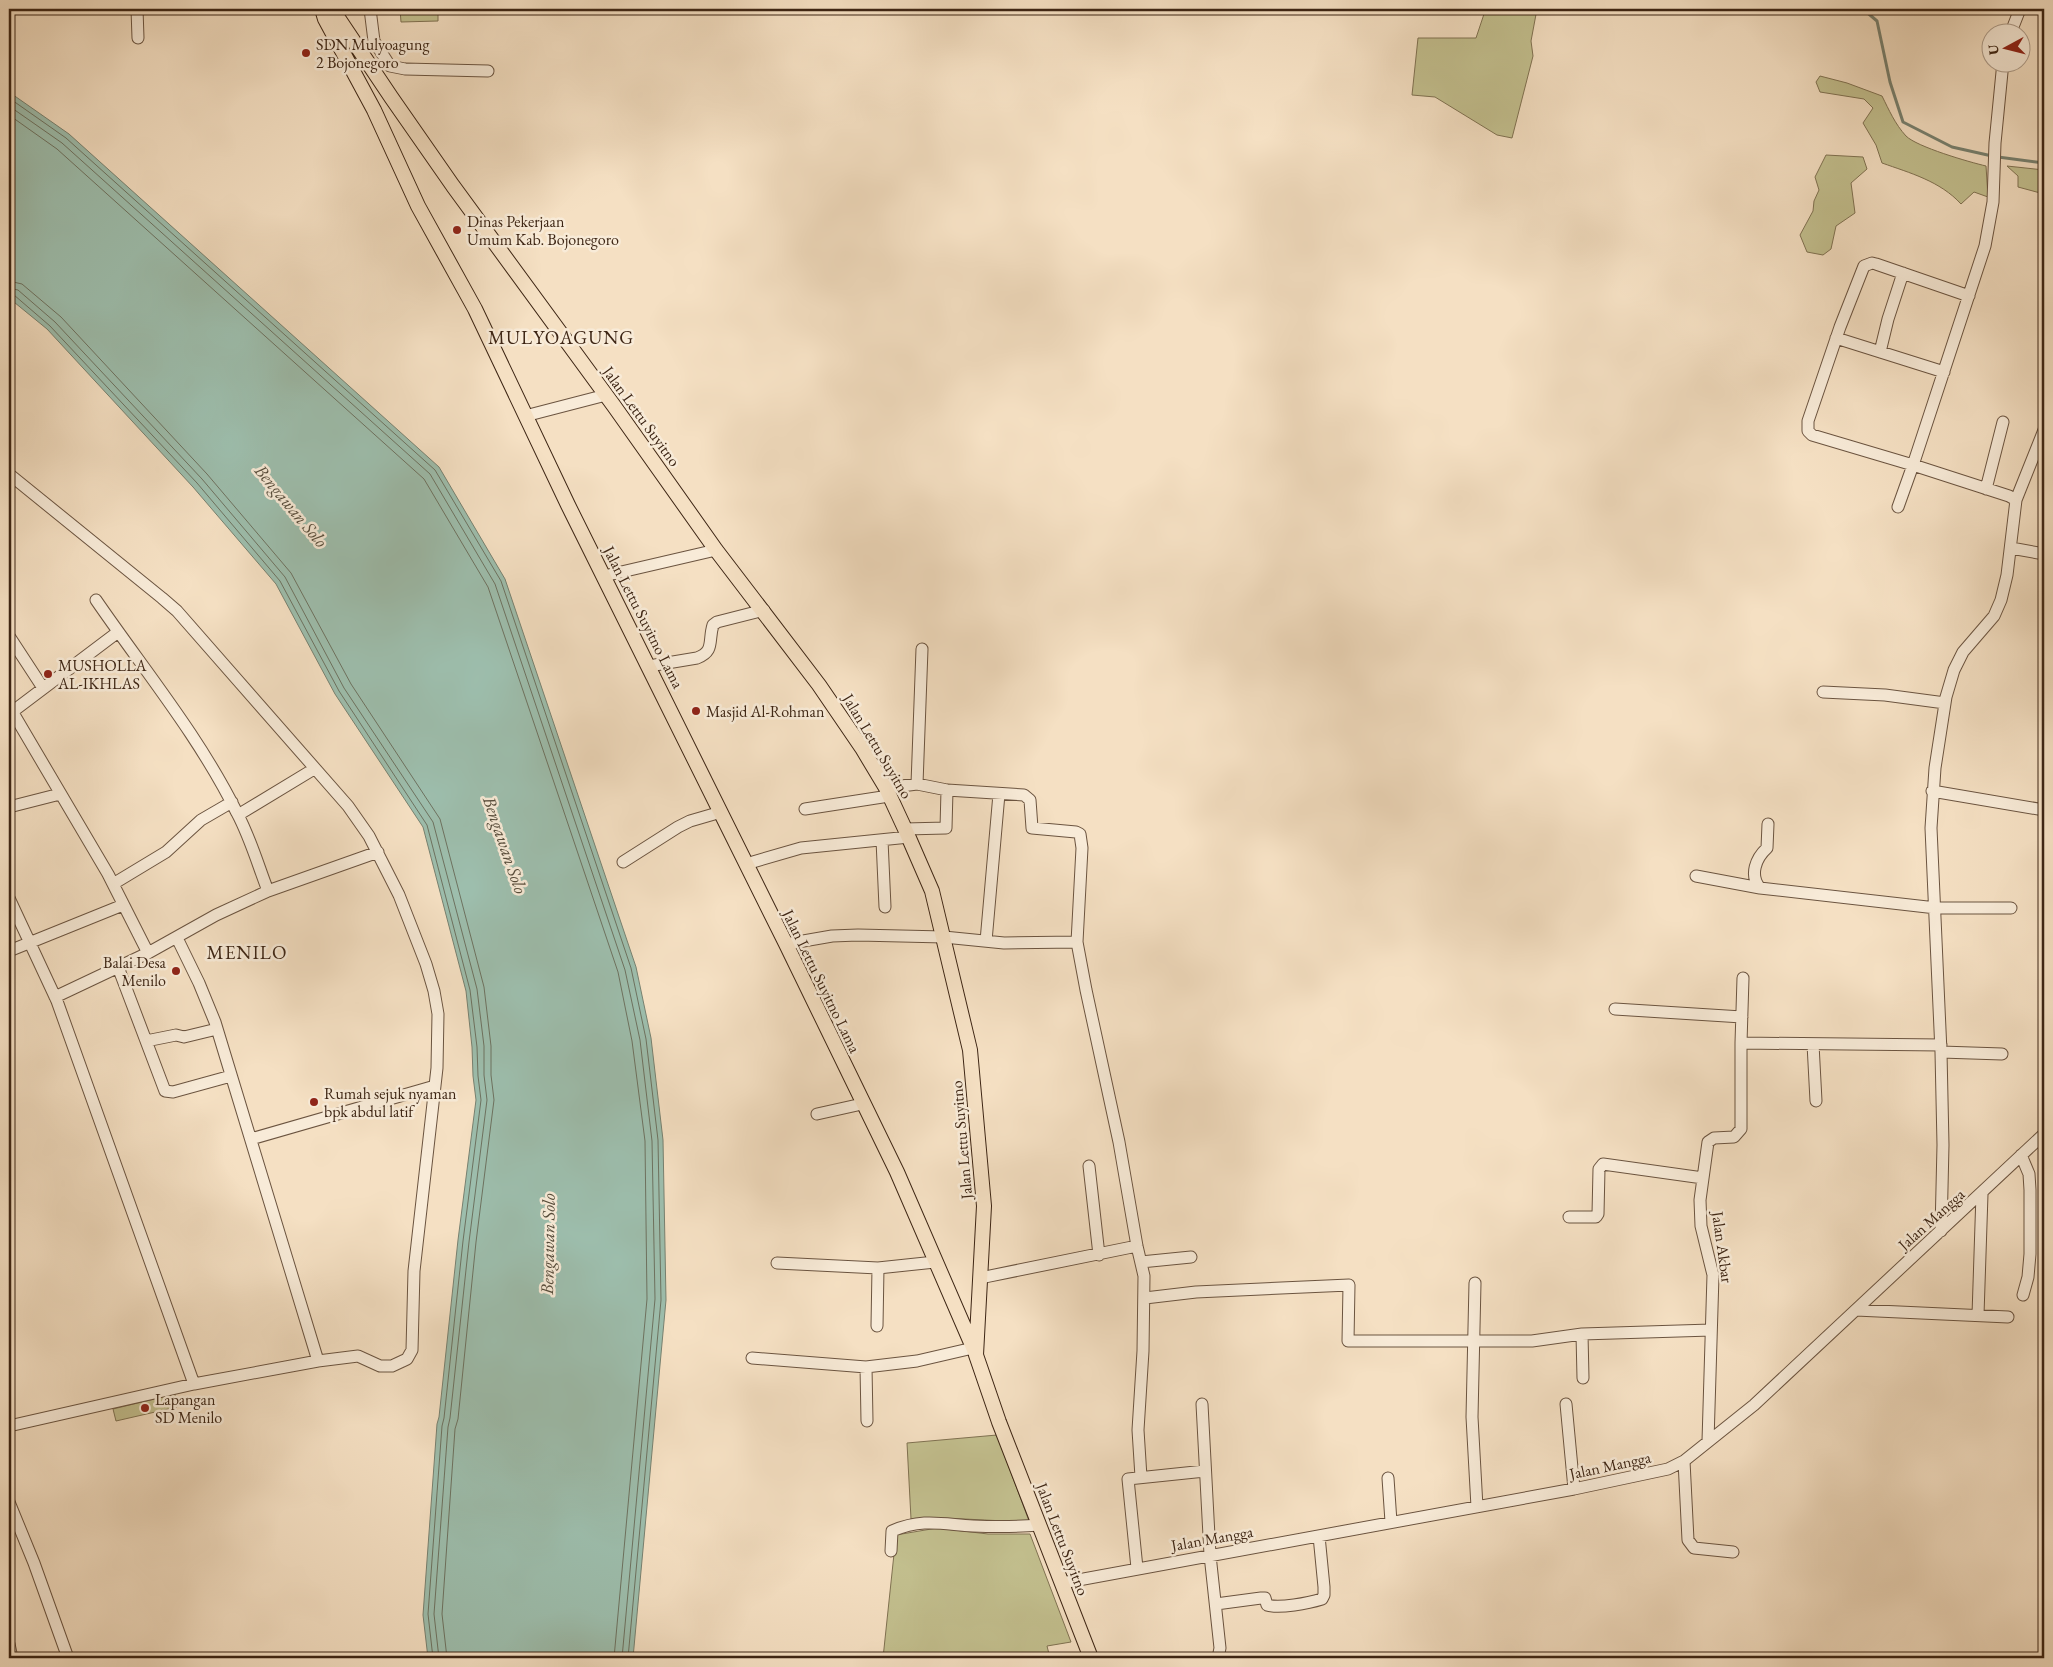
<svg xmlns="http://www.w3.org/2000/svg" width="2053" height="1667" font-family="'EB Garamond',serif">
	<style>
		.green { fill: #c3c08f; stroke: #807252 }
		.water { fill: #9dbead; stroke: #778170 }
		.lines { fill: none; stroke-linecap: round; stroke-linejoin: round }
		.shore { stroke: #6d7260; stroke-width: 1 }
		.stream { stroke: #778170; stroke-width: 3 }
		.minor-casing { stroke: #6b5440; stroke-width: 13 }
		.major-casing { stroke: #3d2514; stroke-width: 16 }
		.minor { stroke: #f8ebd8; stroke-width: 11 }
		.major { stroke: #f5e0c3; stroke-width: 14 }
		.poi-dot { fill: #8f2418; stroke: #f8ebd8; stroke-width: 2 }
		.labels { text-anchor: middle; stroke-width: 5; stroke-linejoin: round; paint-order: stroke }
		.poi-label { font-size: 16px; fill: #3d2514; stroke: #f8ebd8; text-anchor: start }
		.street-label { font-size: 16px; fill: #3d2514; stroke: #f8ebd8 }
		.water-label { font-size: 18px; font-style: italic; fill: #554b3a; stroke: #f8ebd8 }
		.quarter-label { font-size: 19px; letter-spacing: 1px; fill: #3d2514; stroke: #f8ebd8 }
	</style>
	<rect width="100%" height="100%" fill="#f5e0c3"/>
	<filter id="stains"><feTurbulence type="fractalNoise" baseFrequency=".004" numOctaves="4"/><feColorMatrix values="0 0 0 0 .2 0 0 0 0 .09 0 0 0 0 .02 0 0 0 .5 -.17"/></filter>
	<radialGradient id="worn" r=".72"><stop offset=".6" stop-color="#630" stop-opacity="0"/><stop offset="1" stop-color="#630" stop-opacity=".3"/></radialGradient>
	<path class="green" d="M400 9H438V21L401 22Z
		M1481 9H1537L1531 41 1533 56 1512 138 1497 135 1435 97 1412 95 1418 38H1476L1485 11Z
		M1820 76 1847 83 1882 96C1889 110 1895 124 1906 136 1917 147 1969 162 1986 166L1988 197 1974 192 1961 204C1940 181 1910 173 1882 163L1876 145 1863 123 1873 108 1864 99 1820 92 1816 82Z
		M1826 155 1863 157 1867 169 1851 183 1855 213 1836 226 1831 249 1823 255 1807 252 1800 235 1813 211 1814 201 1819 190 1815 177Z
		M2007 166 2044 170V194L2018 187V176Z
		M175 1394 177 1407 116 1421 113 1409Z
		M997 1435 1029 1521C989 1522 950 1516 911 1519L907 1443Z
		M937 1528 988 1534H1030L1071 1642 1047 1646 1050 1658H883L896 1535Z"/>
	<path class="water" d="M9 92 69 134 439 467 505 579 636 967 651 1038 663 1140 666 1300 633 1658H428L423 1615 437 1424 439 1417 458 1240 476 1100 473 1076 472 1047 466 991 423 827 335 694 276 584 193 487 47 329 9 298Z"/>
	<g class="lines">
		<path class="shore" d="M9 98 66 138 435 470 501 581 631 968 646 1039 658 1140 661 1300 628 1658
			M9 106 62 143 430 474 495 584 625 970 640 1040 652 1141 655 1299 622 1658
			M9 115 57 149 424 479 488 587 618 972 632 1041 645 1141 647 1299 614 1658
			M9 281 22 284 61 317 207 474 291 573 351 684 440 819 484 987 491 1046V1075L494 1100 476 1242 458 1419 455 1429 442 1614 447 1658
			M9 288 18 290 55 322 202 479 285 577 344 688 433 822 477 989 484 1046V1075L487 1100 469 1242 450 1418 448 1427 434 1614 439 1658
			M9 294 14 295 50 326 197 483 280 581 339 691 427 825 470 990 477 1047 478 1076 481 1100 463 1241 444 1418 442 1426 428 1614 433 1658"/>
		<path class="stream" d="M1863 9 1877 21 1890 82 1903 122 1952 147 1992 156
			M1998 157 2044 163"/>
		<defs>
			<path id="minor" d="M137 9 138 38
				M370 9 374 41 390 66 405 69 488 71
				M2011 32 2020 9
				M1836 338 1944 372
				M1880 352 1888 319 1903 273
				M525 416 606 395
				M9 474 162 598 177 611 348 806 369 836 399 895 426 964 434 991 438 1014 437 1068 414 1271 412 1350 407 1359 392 1366H380L358 1356 318 1361
				M1986 489 2003 422
				M2016 500 2044 430
				M1898 507 1913 465 1812 435 1808 431V421L1840 327 1864 266 1872 263 1876 264 1969 296
				M2011 548 2044 554
				M604 576 716 550
				M9 636 43 688
				M649 666 697 658C715 651 708 641 713 625L717 622 764 610
				M1823 692 1885 695 1945 703
				M9 706 108 874 148 953
				M12 712 118 632
				M917 784 922 649
				M886 788 917 784 947 790 1024 795 1030 800 1032 828 1076 832 1080 834 1082 848 1077 942 1086 990 1119 1142 1137 1246 1144 1276 1143 1351 1138 1430 1141 1477
				M1932 791 2044 810
				M9 807 60 794
				M805 809 889 796
				M238 815 314 769
				M1768 824 1767 848C1756 858 1749 875 1760 888L1936 908H2011
				M905 829 946 828 947 790
				M882 840 885 907
				M623 862 678 827 690 821 721 812
				M746 864 801 848 909 837
				M1696 876 1760 888
				M113 884 166 852 201 820 232 802
				M268 891 378 852
				M9 898 57 1001 194 1384 9 1426
				M177 938 199 983 215 1022 318 1361 194 1384
				M986 941 999 794
				M786 944 832 936 858 935 944 937 1004 943 1077 942
				M9 951 123 905
				M118 967 165 1091 173 1092 231 1076
				M55 997 148 953 216 915 268 891C258 865 250 837 237 813 199 736 144 670 96 600
				M1615 1009 1742 1017
				M146 1041 176 1035 184 1037 217 1029
				M1741 1043 1743 978
				M1813 1044 1816 1101
				M1941 1052 2002 1054
				M817 1114 862 1104
				M251 1139 435 1086
				M2021 1155 2029 1174 2030 1190V1254L2028 1277 2023 1295
				M1089 1166 1099 1255
				M1569 1217H1596L1598 1214 1599 1169 1603 1164 1703 1178
				M1941 1231 1943 1145 1941 1052 1931 828 1935 768 1946 697 1954 670 1963 652 1994 616 2001 600 2007 575 2016 500 2009 496 1913 465 1985 246 1993 202 1995 143 2003 62
				M1141 1262 1191 1257
				M777 1263 878 1268 935 1262
				M980 1278 1137 1246
				M1475 1283 1472 1417 1477 1507
				M1145 1298 1196 1292 1349 1285 1348 1341H1532L1582 1334 1711 1330
				M1856 1310 2008 1317
				M1978 1315 1982 1194
				M877 1326 878 1268
				M1582 1334 1583 1378
				M752 1358 866 1367 917 1361 973 1348
				M866 1367 867 1421
				M1202 1404 1210 1555 1220 1648 1218 1658
				M1566 1404 1574 1489
				M1708 1441 1713 1275 1701 1226 1700 1200 1708 1142 1714 1138 1734 1137 1741 1129V1043L1941 1045
				M1684 1461 1688 1540 1694 1548 1733 1552
				M1388 1478 1391 1522
				M9 1502 34 1563 68 1658
				M891 1551 892 1531C923 1518 941 1524 973 1526 995 1527 1016 1527 1039 1525
				M1137 1568 1128 1479 1205 1471
				M1062 1583 1574 1489 1668 1469 1684 1461 1754 1405 2044 1134
				M1216 1604 1261 1598H1265L1267 1605C1279 1609 1309 1603 1322 1599L1324 1595V1587L1319 1536
				M9 1644 12 1658"/>
			<path id="major" d="M322 9 325 19 374 110 418 206 475 309 568 505 786 944 897 1172 975 1352
				M332 9 391 97 453 186 614 406 716 550 819 685 862 748 886 788 905 829 932 891 970 1050 984 1206 976 1355 999 1422 1091 1658"/>
		</defs>
		<use href="#minor" class="minor-casing"/>
		<use href="#major" class="major-casing"/>
		<use href="#minor" class="minor"/>
		<use href="#major" class="major"/>
	</g>
	<g class="poi-dot">
		<circle cx="306" cy="53" r="5"/>
		<circle cx="457" cy="230" r="5"/>
		<circle cx="48" cy="674" r="5"/>
		<circle cx="696" cy="711" r="5"/>
		<circle cx="176" cy="971" r="5"/>
		<circle cx="314" cy="1102" r="5"/>
		<circle cx="145" cy="1408" r="5"/>
	</g>
	<g class="labels">
		<g class="poi-label">
			<text x="316" y="50">SDN Mulyoagung<tspan x="316" dy="18">2 Bojonegoro</tspan></text>
			<text x="467" y="227">Dinas Pekerjaan<tspan x="467" dy="18">Umum Kab. Bojonegoro</tspan></text>
			<text x="58" y="671">MUSHOLLA<tspan x="58" dy="18">AL-IKHLAS</tspan></text>
			<text x="706" y="717">Masjid Al-Rohman</text>
			<text x="166" y="968" text-anchor="end">Balai Desa<tspan x="166" dy="18">Menilo</tspan></text>
			<text x="324" y="1099">Rumah sejuk nyaman<tspan x="324" dy="18">bpk abdul latif</tspan></text>
			<text x="155" y="1405">Lapangan<tspan x="155" dy="18">SD Menilo</tspan></text>
		</g>
		<g class="street-label">
			<text transform="translate(642 416) rotate(54)" y="6">Jalan Lettu Suyitno</text>
			<text transform="translate(644 617) rotate(63)" y="6">Jalan Lettu Suyitno Lama</text>
			<text transform="translate(878 746) rotate(59)" y="6">Jalan Lettu Suyitno</text>
			<text transform="translate(822 981) rotate(64)" y="6">Jalan Lettu Suyitno Lama</text>
			<text transform="translate(961 1140) rotate(-95)" y="6">Jalan Lettu Suyitno</text>
			<text transform="translate(1931 1219) rotate(-42)" y="6">Jalan Mangga</text>
			<text transform="translate(1723 1247) rotate(82)" y="6">Jalan Akbar</text>
			<text transform="translate(1610 1465) rotate(-12)" y="6">Jalan Mangga</text>
			<text transform="translate(1212 1538) rotate(-10)" y="6">Jalan Mangga</text>
			<text transform="translate(1063 1539) rotate(69)" y="6">Jalan Lettu Suyitno</text>
		</g>
		<g class="water-label">
			<text transform="translate(291 506) rotate(50)" y="6">Bengawan Solo</text>
			<text transform="translate(505 845) rotate(71)" y="6">Bengawan Solo</text>
			<text transform="translate(548 1244) rotate(-89)" y="6">Bengawan Solo</text>
		</g>
		<g class="quarter-label">
			<text x="561" y="344">MULYOAGUNG</text>
			<text x="247" y="959">MENILO</text>
		</g>
	</g>
	<rect width="2053" height="1667" fill="none" stroke="#f5e0c3" stroke-width="30"/>
	<rect x="10" y="10" width="2033" height="1647" fill="none" stroke="#3d2514" stroke-width="2.5"/>
	<rect x="15" y="15" width="2023" height="1637" fill="none" stroke="#3d2514"/>
	<g transform="translate(2006 48) rotate(263)"><circle r="24" fill="#f8ebd8" stroke="#ad9c8a"/>
	<path d="M0-4L9 19L0 12L-9 19Z" fill="#8f2418"/>
	<text y="-8" font-size="14" font-weight="bold" text-anchor="middle" fill="#3d2514">U</text>
	</g>
	<rect width="100%" height="100%" filter="url(#stains)"/>
	<rect width="100%" height="100%" fill="url(#worn)"/>
</svg>
